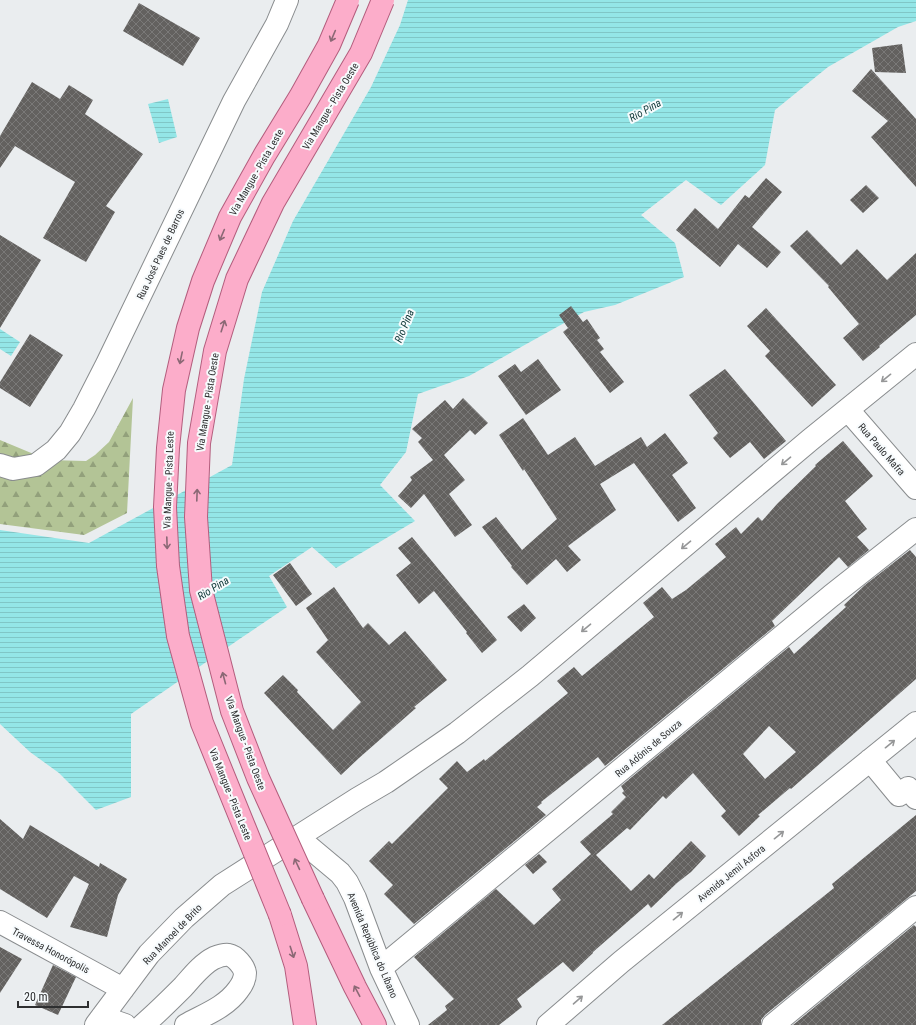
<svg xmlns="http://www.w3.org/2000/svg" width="916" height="1025" font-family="'Roboto Condensed',sans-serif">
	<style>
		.forest { fill: url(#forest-firs) }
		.water { fill: url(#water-rules) }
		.building { fill: url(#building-cross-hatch); fill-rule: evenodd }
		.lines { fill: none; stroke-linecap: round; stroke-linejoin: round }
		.minor-casing { stroke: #898c8e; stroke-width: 24 }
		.major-casing { stroke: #b35d7d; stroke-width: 24 }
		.minor { stroke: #fff; stroke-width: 22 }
		.major { stroke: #fcadca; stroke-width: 22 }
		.major-bridge-casing { stroke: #b35d7d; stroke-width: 24; stroke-linecap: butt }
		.major-bridge { stroke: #fcadca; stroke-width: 22 }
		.oneway { stroke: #8b6875 }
		.oneway2 { stroke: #969798 }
		.labels { text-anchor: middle; stroke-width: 4; stroke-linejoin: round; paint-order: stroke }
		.street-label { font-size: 10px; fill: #2e2f30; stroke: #f7fbfd }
		.water-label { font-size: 11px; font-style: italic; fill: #0e3737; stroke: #f7fbfd }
	</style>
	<defs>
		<pattern id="forest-firs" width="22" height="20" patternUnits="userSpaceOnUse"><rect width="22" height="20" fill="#b3c496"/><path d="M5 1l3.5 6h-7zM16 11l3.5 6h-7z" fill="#92a07b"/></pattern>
		<pattern id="water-rules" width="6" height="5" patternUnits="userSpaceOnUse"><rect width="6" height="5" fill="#94e6e7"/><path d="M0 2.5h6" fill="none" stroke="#80c6c6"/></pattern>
		<pattern id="building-cross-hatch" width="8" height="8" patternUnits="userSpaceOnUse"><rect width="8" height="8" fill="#63615f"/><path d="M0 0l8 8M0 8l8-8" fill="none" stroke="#7a7978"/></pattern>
	</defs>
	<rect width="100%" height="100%" fill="#eaedef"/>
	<path class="forest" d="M133 398 127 513 84 535 0 524V440L48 460 86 461 95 455 109 442Z"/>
	<path class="water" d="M408 0H916V21L898 27 828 67 775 110 765 165 721 205 686 180 641 215 675 243 684 277 615 305 584 312 469 376 418 394 406 452 380 485 415 521 336 568 312 547 269 576 287 607 241 638 131 714V797L96 810 59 773 30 752 0 724V530L89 543 232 465 244 379 262 292 293 221 371 87 400 25Z
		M168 99 177 137 159 143 148 104Z
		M0 329 20 342 11 356 0 349Z"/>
	<path class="building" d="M139 3 200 38 183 66 123 31Z
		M902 44 906 73 875 72 872 48Z
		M871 69 916 119V187L871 137 888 121 852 91Z
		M32 82 60 99 69 85 93 100 85 114 143 154 106 206 115 212 86 262 43 238 75 182 15 146 0 168V136Z
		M766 178 782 192 752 227 781 252 767 268 738 244 720 267 676 230 695 208 718 229 745 195 749 198Z
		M866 185 879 198 863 213 850 200Z
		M807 230 841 265 857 249 887 280 916 253V315L879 346 880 347 863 361 843 338 859 324 828 287 829 286 790 246Z
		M0 235 41 260 0 328Z
		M571 306 583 322 587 319 600 338 597 340 604 349 600 352 624 382 610 393 563 332 568 328 559 315Z
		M766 308 836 385 812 407 765 356 770 351 747 326Z
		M30 334 63 355 30 407 0 388V382Z
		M538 359 561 390 526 415 498 376 515 364 521 372Z
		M725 369 786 441 764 459 750 442 730 458 713 438 718 433 689 395Z
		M463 398 488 423 475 435 470 430 444 455 465 480 449 494 472 525 455 537 424 494 411 508 398 496 412 480 410 477 433 460 418 442 422 438 412 429 445 400 453 409Z
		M523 418 548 455 575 437 595 466 641 437 647 447 665 433 688 463 672 475 696 508 678 522 634 463 600 484 616 510 568 546 581 560 567 572 556 559 527 585 511 567 512 566 482 527 496 517 522 550 557 519 524 469 523 471 499 435Z
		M843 441 873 476 845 501 867 529 857 537 869 550 848 567 839 557 772 621 775 626 605 766 598 757 541 802 542 803 537 807 546 815 414 924 384 894 393 885 369 861 389 841 392 844 448 788 439 779 457 761 467 772 484 759 485 761 568 693 557 681 574 667 582 676 654 617 643 603 662 587 672 599 686 590 726 557 715 544 736 527 741 534 758 517 762 521 777 504 816 466 815 465Z
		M412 537 497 640 482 653 466 633 467 632 434 591 419 604 396 575 411 563 398 548Z
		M910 550 916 557V679L791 789 790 788 758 815 760 816 739 836 721 816 726 811 693 773 666 799 663 796 630 830 627 828 596 855 631 891 649 874 654 879 691 841 706 856 691 872 677 883 651 908 648 904 593 952V953L573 972 563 962 517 999 522 1007 499 1025H428L447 1010 445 1006 454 999 414 957 496 889 534 925 561 900 552 889 591 854 580 842 613 814 611 812 626 797 622 793 624 791 621 786 789 647 794 654 846 607 844 605 865 585ZM769 726 796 752 765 779 743 754Z
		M290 563 312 594 296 606 273 575Z
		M334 587 363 628 368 623 389 645 405 631 447 680 414 707 416 708 359 758 341 775 264 693 283 675 298 690 297 692 333 730 361 702 316 652 328 640 306 608Z
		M524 604 536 618 521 632 507 617Z
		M916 815V891L765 1015 761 1020V1025H662L834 888 832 884Z
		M0 819 23 839 30 825 99 867 100 863 127 879 118 895 107 937 70 927 89 884 74 876 47 918 0 889Z
		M539 854 547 862 533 874 525 865Z
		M914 925 916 927V1025H793Z
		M0 947 22 959 0 993Z
		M53 965 76 977 58 1015 35 1005Z"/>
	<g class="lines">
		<defs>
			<path id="minor" d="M848 410 916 488
				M0 465 13 469 36 465 56 450 70 433 84 409 107 364 234 101 277 24 287 0
				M870 760 899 795 908 788 916 798
				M297 837 340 873 347 882 355 898 381 968 408 1025
				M0 922 123 989
				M381 968 831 596 916 529
				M102 1017 125 1025
				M96 1025 149 954 184 918 222 885 357 799 386 782 457 733 530 676 810 440 916 354
				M143 1025C157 1013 170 1000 183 987 192 977 202 964 214 958 219 956 224 954 229 955 235 956 244 966 245 973 245 979 242 985 238 990 226 1007 204 1015 186 1025
				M548 1025 621 962 916 723
				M773 1025 916 907"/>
			<path id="major" d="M313 899 355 987 375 1025
				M280 915 296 966 305 1025"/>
		</defs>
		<use href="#minor" class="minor-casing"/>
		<use href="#major" class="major-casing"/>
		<use href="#minor" class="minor"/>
		<use href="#major" class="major"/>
		<defs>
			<path id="major-bridge" d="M313 899 258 778 232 711 201 590 196 517 199 443 215 351 237 279 273 203 361 53 383 0
				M280 915 202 723 178 636 168 566 165 507 168 448 174 390 188 328 203 281 230 217 264 156 300 97 329 45 348 0"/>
		</defs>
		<use href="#major-bridge" class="major-bridge-casing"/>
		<use href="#major-bridge" class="major-bridge"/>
	</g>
	<defs><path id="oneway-shaft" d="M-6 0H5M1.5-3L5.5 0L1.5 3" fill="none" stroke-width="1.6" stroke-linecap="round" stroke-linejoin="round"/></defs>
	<g class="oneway">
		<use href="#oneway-shaft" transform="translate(333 36) rotate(113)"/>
		<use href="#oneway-shaft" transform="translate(222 235) rotate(113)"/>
		<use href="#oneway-shaft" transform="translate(223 326) rotate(-72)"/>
		<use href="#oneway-shaft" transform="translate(181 358) rotate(102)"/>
		<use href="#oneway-shaft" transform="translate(197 495) rotate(-88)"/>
		<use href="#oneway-shaft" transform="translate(167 543) rotate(88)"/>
		<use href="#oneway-shaft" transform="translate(224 678) rotate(-105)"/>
		<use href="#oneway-shaft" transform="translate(297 864) rotate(-115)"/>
		<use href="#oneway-shaft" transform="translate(292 952) rotate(72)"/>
		<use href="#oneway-shaft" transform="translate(357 991) rotate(-118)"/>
	</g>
	<g class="oneway2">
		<use href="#oneway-shaft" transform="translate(886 378) rotate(141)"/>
		<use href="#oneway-shaft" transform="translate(786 461) rotate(140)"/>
		<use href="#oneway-shaft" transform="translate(686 545) rotate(140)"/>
		<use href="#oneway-shaft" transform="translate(586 628) rotate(140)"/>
		<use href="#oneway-shaft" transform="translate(890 744) rotate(-39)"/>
		<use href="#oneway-shaft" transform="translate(779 835) rotate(-39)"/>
		<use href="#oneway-shaft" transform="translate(678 916) rotate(-39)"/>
		<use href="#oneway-shaft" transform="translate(578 1000) rotate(-41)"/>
	</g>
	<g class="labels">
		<g class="street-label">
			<text transform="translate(330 106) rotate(-59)" y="4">Via Mangue - Pista Oeste</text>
			<text transform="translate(256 172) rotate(-60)" y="4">Via Mangue - Pista Leste</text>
			<text transform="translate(160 254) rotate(-65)" y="4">Rua José Paes de Barros</text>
			<text transform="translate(207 402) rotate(-81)" y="4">Via Mangue - Pista Oeste</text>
			<text transform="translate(882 449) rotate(49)" y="4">Rua Paulo Mafra</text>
			<text transform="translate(168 480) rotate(-88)" y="4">Via Mangue - Pista Leste</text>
			<text transform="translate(246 743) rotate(70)" y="4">Via Mangue - Pista Oeste</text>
			<text transform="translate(648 748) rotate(-40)" y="4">Rua Adônis de Souza</text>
			<text transform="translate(231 794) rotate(68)" y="4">Via Mangue - Pista Leste</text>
			<text transform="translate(731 873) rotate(-39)" y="4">Avenida Jemil Asfora</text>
			<text transform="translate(172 934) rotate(-46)" y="4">Rua Manoel de Brito</text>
			<text transform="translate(373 945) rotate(67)" y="4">Avenida República do Líbano</text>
			<text transform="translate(51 950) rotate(28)" y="4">Travessa Honorópolis</text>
		</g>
		<g class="water-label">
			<text transform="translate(645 110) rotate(-29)" y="4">Rio Pina</text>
			<text transform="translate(404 326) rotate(-68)" y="4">Rio Pina</text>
			<text transform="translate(213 588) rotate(-32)" y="4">Rio Pina</text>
		</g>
	</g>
	<path d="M18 1001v6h70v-6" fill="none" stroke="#2e2f30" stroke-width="2"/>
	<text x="24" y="1001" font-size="12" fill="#2e2f30" stroke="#f7fbfd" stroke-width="3" paint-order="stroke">20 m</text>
</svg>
